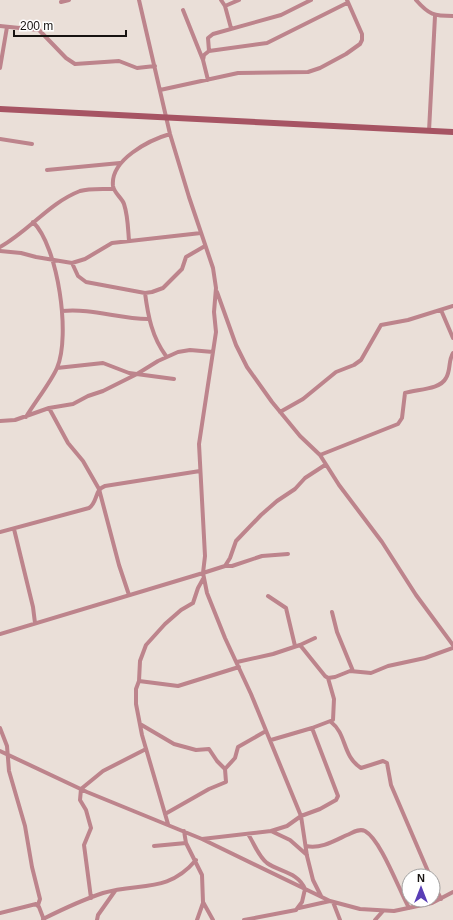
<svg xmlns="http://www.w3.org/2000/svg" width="453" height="920" font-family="Arial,sans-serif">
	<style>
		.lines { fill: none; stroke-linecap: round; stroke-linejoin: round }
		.street { stroke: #bd848c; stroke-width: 4 }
		.secondary { stroke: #a65463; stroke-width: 6 }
	</style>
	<rect width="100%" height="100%" fill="#eadfd8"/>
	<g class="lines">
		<path class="street" d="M221 0 225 6 231 28
			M416 0C429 15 434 16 453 16
			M61 2 69 0
			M225 6 239 0
			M183 10 203 60 208 80
			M0 26 39 30 66 58 75 64 119 61 137 68 155 66
			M209 51 208 38 213 34 281 15 311 0
			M203 60 204 55 209 51 267 43 347 3
			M0 68 7 27
			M160 90 238 73 308 72 320 68 346 54 360 44 362 40V34L347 0
			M429 131 435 16
			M0 139 32 144
			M47 170 120 163
			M129 241C128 229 128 216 124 204 122 198 114 193 113 186 110 160 149 140 170 134
			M0 247C29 231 49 203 80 191 89 188 104 189 114 189
			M0 251 21 253 36 257 72 263 85 259 112 243 201 233
			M72 263 78 276 86 282 145 293 152 292 163 288 182 269 186 257 205 246
			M217 292 236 345 247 367 272 402 300 436 320 455 339 485 382 542 416 595 453 645
			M145 293C148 316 152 337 166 356
			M441 310 453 338
			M62 311C92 308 119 319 148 319
			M57 368 103 363 129 373 174 379
			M49 408 68 443 83 461 99 489 119 565 129 595
			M280 412 303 399 336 372 354 365 361 360 381 325 408 320 453 306
			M26 417C35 402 51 382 57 368 71 336 58 246 33 222
			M0 421 15 420 49 408 73 404 88 396 103 391 137 374 158 361 178 352 190 350 213 352
			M320 455 398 424 402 418 405 393C417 389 440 390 446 378 451 370 448 361 453 353
			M14 529 33 607 35 623
			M0 532 89 508C98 502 94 490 105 486L200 471
			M225 566H232L262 556 288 554
			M268 596 286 608 295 646
			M332 612 337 632 353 671
			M0 634 203 573 205 556 199 444 216 332 214 312 216 288 213 268 189 197 170 134 139 0
			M300 645 315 638
			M237 662 273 654 300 645 325 676 328 678 335 677 350 671 371 673 388 666 425 658 453 648
			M139 681 178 686 239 667
			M331 722C347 734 342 756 361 768L383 761 387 763 391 785 430 876
			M140 724 174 744 196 750 209 749 217 761 225 769
			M0 728 7 746 9 771 25 826 32 867 40 899 38 905
			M312 728 333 720 334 699 328 678
			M0 751 87 792 202 839 330 901 360 909 394 911 432 903 453 892
			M165 814 209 789 226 782 225 769 235 758 238 747 266 731
			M168 824 142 735 136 704V689L139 681 140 661 146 645 165 624 181 610 193 603 198 588 203 579
			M184 831 186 843 202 875 203 902 213 920
			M271 831 287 826 301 816 320 809 336 800 338 796 312 728 271 740
			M202 839 271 831 290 840 307 855
			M154 846 186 843
			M306 846C321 849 334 841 347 835 352 833 359 828 365 831 381 840 399 890 409 908
			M433 882 441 899
			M321 896 313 880 307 856 301 816 251 694 225 638 207 593 203 573 225 566 230 558 236 541 261 515 277 501 295 489 305 478 325 465
			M91 898 84 845 91 828 86 810 80 800 81 789 103 771 146 749
			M333 902 340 920
			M299 908 330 901
			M0 913 36 904 39 907 44 920
			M43 919C63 909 82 900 103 893 140 882 167 894 196 860
			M97 920 98 915 115 891
			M197 920 203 903
			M244 920 296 910 302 902 305 889C298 872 280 872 267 863 258 856 254 843 248 834
			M375 920 383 911"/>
		<path class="secondary" d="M0 109 453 132"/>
	</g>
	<g transform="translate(421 888)"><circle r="19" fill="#ffffff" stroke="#a2a1a0"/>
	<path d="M0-3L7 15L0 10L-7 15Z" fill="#593eb6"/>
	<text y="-6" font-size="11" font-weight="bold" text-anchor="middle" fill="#171311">N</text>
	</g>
	<path d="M14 30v6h112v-6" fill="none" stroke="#171311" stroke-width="2"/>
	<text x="20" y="30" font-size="12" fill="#171311" stroke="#ffffff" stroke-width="3" paint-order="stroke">200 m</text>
</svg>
